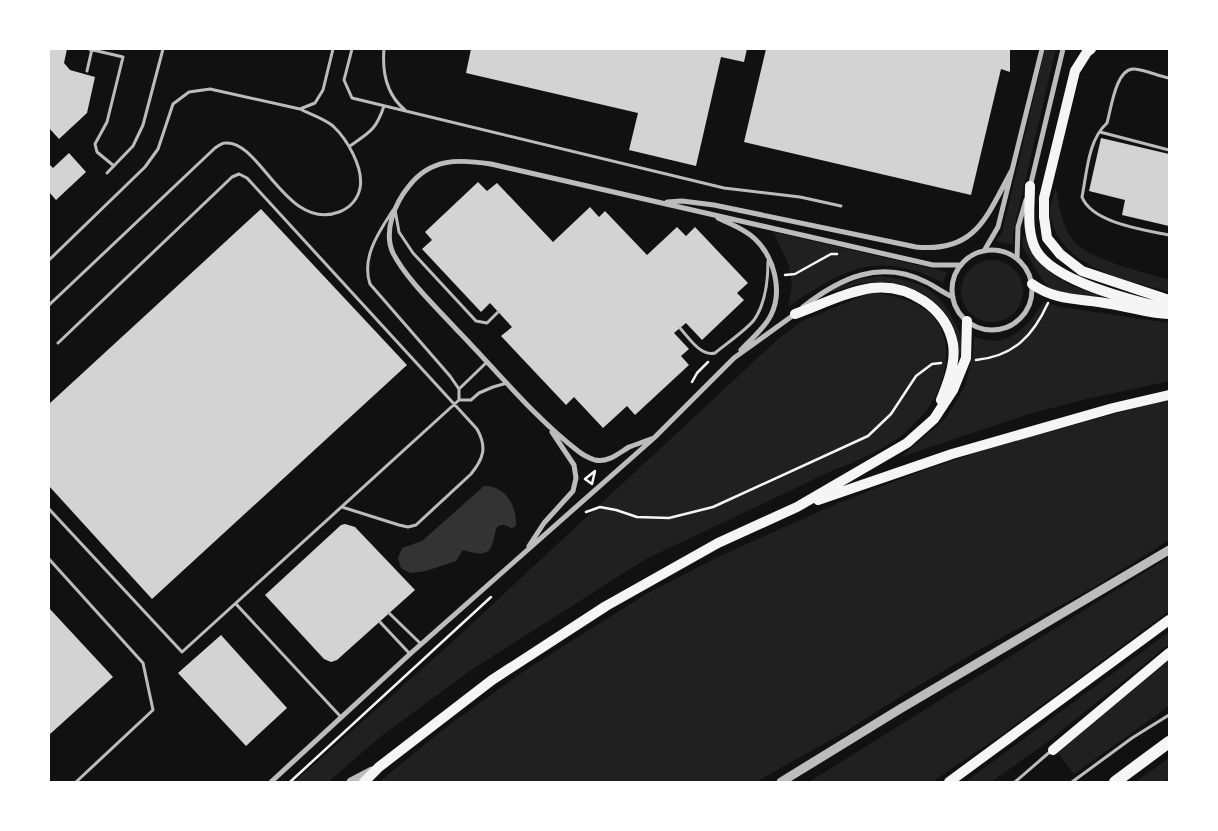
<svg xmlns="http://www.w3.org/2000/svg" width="1218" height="831" font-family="Overpass,sans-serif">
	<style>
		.green { fill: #202020 }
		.water { fill: #333 }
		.building { fill: #d3d3d3 }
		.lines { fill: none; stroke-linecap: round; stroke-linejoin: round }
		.path { stroke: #f5f5f5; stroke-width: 2.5 }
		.service { stroke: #bcbcbc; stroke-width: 3 }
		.minor { stroke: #bcbcbc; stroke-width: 5 }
		.tertiary { stroke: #bcbcbc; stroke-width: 9 }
		.secondary { stroke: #f5f5f5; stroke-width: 10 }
		.motorway { stroke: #f5f5f5; stroke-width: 12 }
	</style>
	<rect width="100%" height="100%" fill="#111"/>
	<path class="green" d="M1045 49H1056L1013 233V245L996 241 1002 233Z
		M1056 187C1059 205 1062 225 1072 239 1087 260 1145 272 1169 280V292C1125 279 1059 268 1050 214 1049 206 1054 195 1056 187Z
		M773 232 947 272 943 283C877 249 844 269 788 307L792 286 788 263Z
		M1026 236 1033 254 1054 276 1074 287 1096 293 1099 296 1095 297 1060 293 1050 289 1041 278 1023 248 1022 238Z
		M961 291a31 31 0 1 1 62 0a31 31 0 1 1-62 0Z
		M879 276C919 281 938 286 956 325 960 333 965 345 960 354 957 347 958 338 955 331 941 293 901 279 863 283 853 285 842 289 833 292L832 290 860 279Z
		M872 292C894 296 919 300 934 318 956 344 945 386 926 411 920 418 912 426 905 433 890 446 857 462 838 468L646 559 471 670 380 737 328 782H294L450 644 778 339 802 321Z
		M1043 302 1061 307 1169 323V381L1082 400 1029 414 901 457 946 418 965 386 973 354 974 337C980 338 987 341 994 341 1016 340 1033 319 1043 302Z
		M1169 399V540L1096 586 979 650 906 693 848 730 756 782H379L445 728 524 671 648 593 720 556 843 501 922 471 987 449Z
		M1169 557V611L1000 736 932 782H809Z
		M1169 632V644L1049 741 991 782H965Z
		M1169 660V706L1074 774 1058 753 1115 704Z
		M1169 758V778L1164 782H1135Z"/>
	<path class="water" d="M484 486C505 485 517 506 516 526L512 528 504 525 498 526C494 532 495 539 492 545 488 558 473 553 463 550L456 561 426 571 410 573 401 568 398 558 402 548 422 541Z"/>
	<path class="building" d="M49 49H67L64 63 70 70 95 77 87 113 59 139 49 128Z
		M471 49H747L744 62 721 57 696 166 629 150 638 113 466 73Z
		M766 49H1010V72L1001 69 971 195 744 142Z
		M1101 138 1169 154V226L1122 215 1125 200 1089 191Z
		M69 153 86 172 56 200 49 192V164L53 168Z
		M478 182 487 191 497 183 553 242 590 207 599 217 605 211 647 255 677 227 686 236 695 227 748 283 737 293 744 300 702 340 686 323 674 333 689 349 681 356 689 365 635 415 627 406 603 428 574 397 566 405 501 336 512 327 490 303 481 312 422 249 432 240 425 232Z
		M261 209 407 365 152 599 49 486V404Z
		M345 524 355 527 415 590 337 660 331 662 324 659 265 595 341 525Z
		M49 608 113 677 49 735Z
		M221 635 287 708 246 746 178 673Z"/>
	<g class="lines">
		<path class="path" d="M785 275 795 274 831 254H837
			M976 360C1014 356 1033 336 1048 303
			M692 382 697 373 708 362
			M595 471 592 484 585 479Z
			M586 512 600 507 616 510 637 517 669 518 713 507 868 436 891 414 916 376 932 364 941 363
			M290 782 491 597"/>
		<path class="service" d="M89 49 123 57 107 122 95 144 97 152 114 166
			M352 49 344 80 352 98 724 188 800 197 841 206
			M384 49C382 72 387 95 405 110
			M87 71 92 49
			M1169 78C1158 76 1146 70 1134 69 1116 68 1111 109 1107 123 1088 140 1087 172 1082 197 1092 223 1145 230 1169 235
			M1100 132 1169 150
			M350 146C370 132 376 130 384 106
			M107 173 133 146 143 125 163 49
			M393 210C379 232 361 257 370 284L450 376 459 389V400
			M395 210 399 232 413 253 476 321 487 323 498 312
			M49 260 145 167 158 149 173 104 189 92 210 89 300 109 315 103 323 90 333 49
			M49 305 215 148C218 146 222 143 225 143 260 139 286 232 339 212 350 208 358 199 360 188 364 168 347 139 333 126 325 119 310 114 300 109
			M680 328C689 338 701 357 715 353 727 343 745 331 754 320 766 303 768 281 768 261
			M58 343 232 177 239 174 247 178 477 429C487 447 484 458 471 474L416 525 408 527 399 525 342 507
			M459 389 487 362
			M49 509 182 652 459 400H471L479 393 493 387 507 383
			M49 559 143 663 153 710 76 782
			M236 604 341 717
			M389 613 421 644
			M380 622 410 654
			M1015 782 1052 750
			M1072 782 1132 738 1169 715"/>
		<path class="minor" d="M1030 187 1063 49
			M667 202 682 201 714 205 916 247C977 253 987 215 1012 170
			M718 218C730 224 745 229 755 239 774 257 783 291 771 315 765 328 751 339 741 350
			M952 290a40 40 0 1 1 80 0a40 40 0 1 1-80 0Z
			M984 251 998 227 1042 49
			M1017 259 1018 227 1026 200
			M803 307C840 278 880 259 926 282 935 286 943 293 953 297
			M654 438C646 441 637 444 629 447 619 453 608 463 595 460 589 458 583 455 578 451 535 418 496 370 458 331 438 309 406 279 393 253 383 231 395 203 409 186 431 158 458 159 491 164L933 265H961
			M529 546 544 523 573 491 576 478 574 465 552 432
			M271 782 410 654 654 438 734 358 795 314"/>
		<path class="tertiary" d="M351 782 372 771
			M781 782 900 709 1169 550"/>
		<path class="secondary" d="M1091 49 1087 52 1075 71 1044 198V217L1047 238 1060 254 1082 271 1169 300
			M1030 186C1030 206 1026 231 1036 250 1054 282 1134 301 1169 309
			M1032 284C1057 302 1082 298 1111 304 1131 307 1149 314 1169 314
			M795 314C820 305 846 292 872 288 908 284 946 307 953 344 956 362 948 383 941 400
			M818 500 952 454 1113 408 1169 395
			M1053 750 1169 653
			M364 782 379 767 492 680 606 606 718 543 797 507 907 443 934 419 953 390 966 358 967 321
			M949 782 1169 620"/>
		<path class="motorway" d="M1115 782 1169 742"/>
	</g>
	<rect width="1218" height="831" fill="none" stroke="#ffffff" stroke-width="100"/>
</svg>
